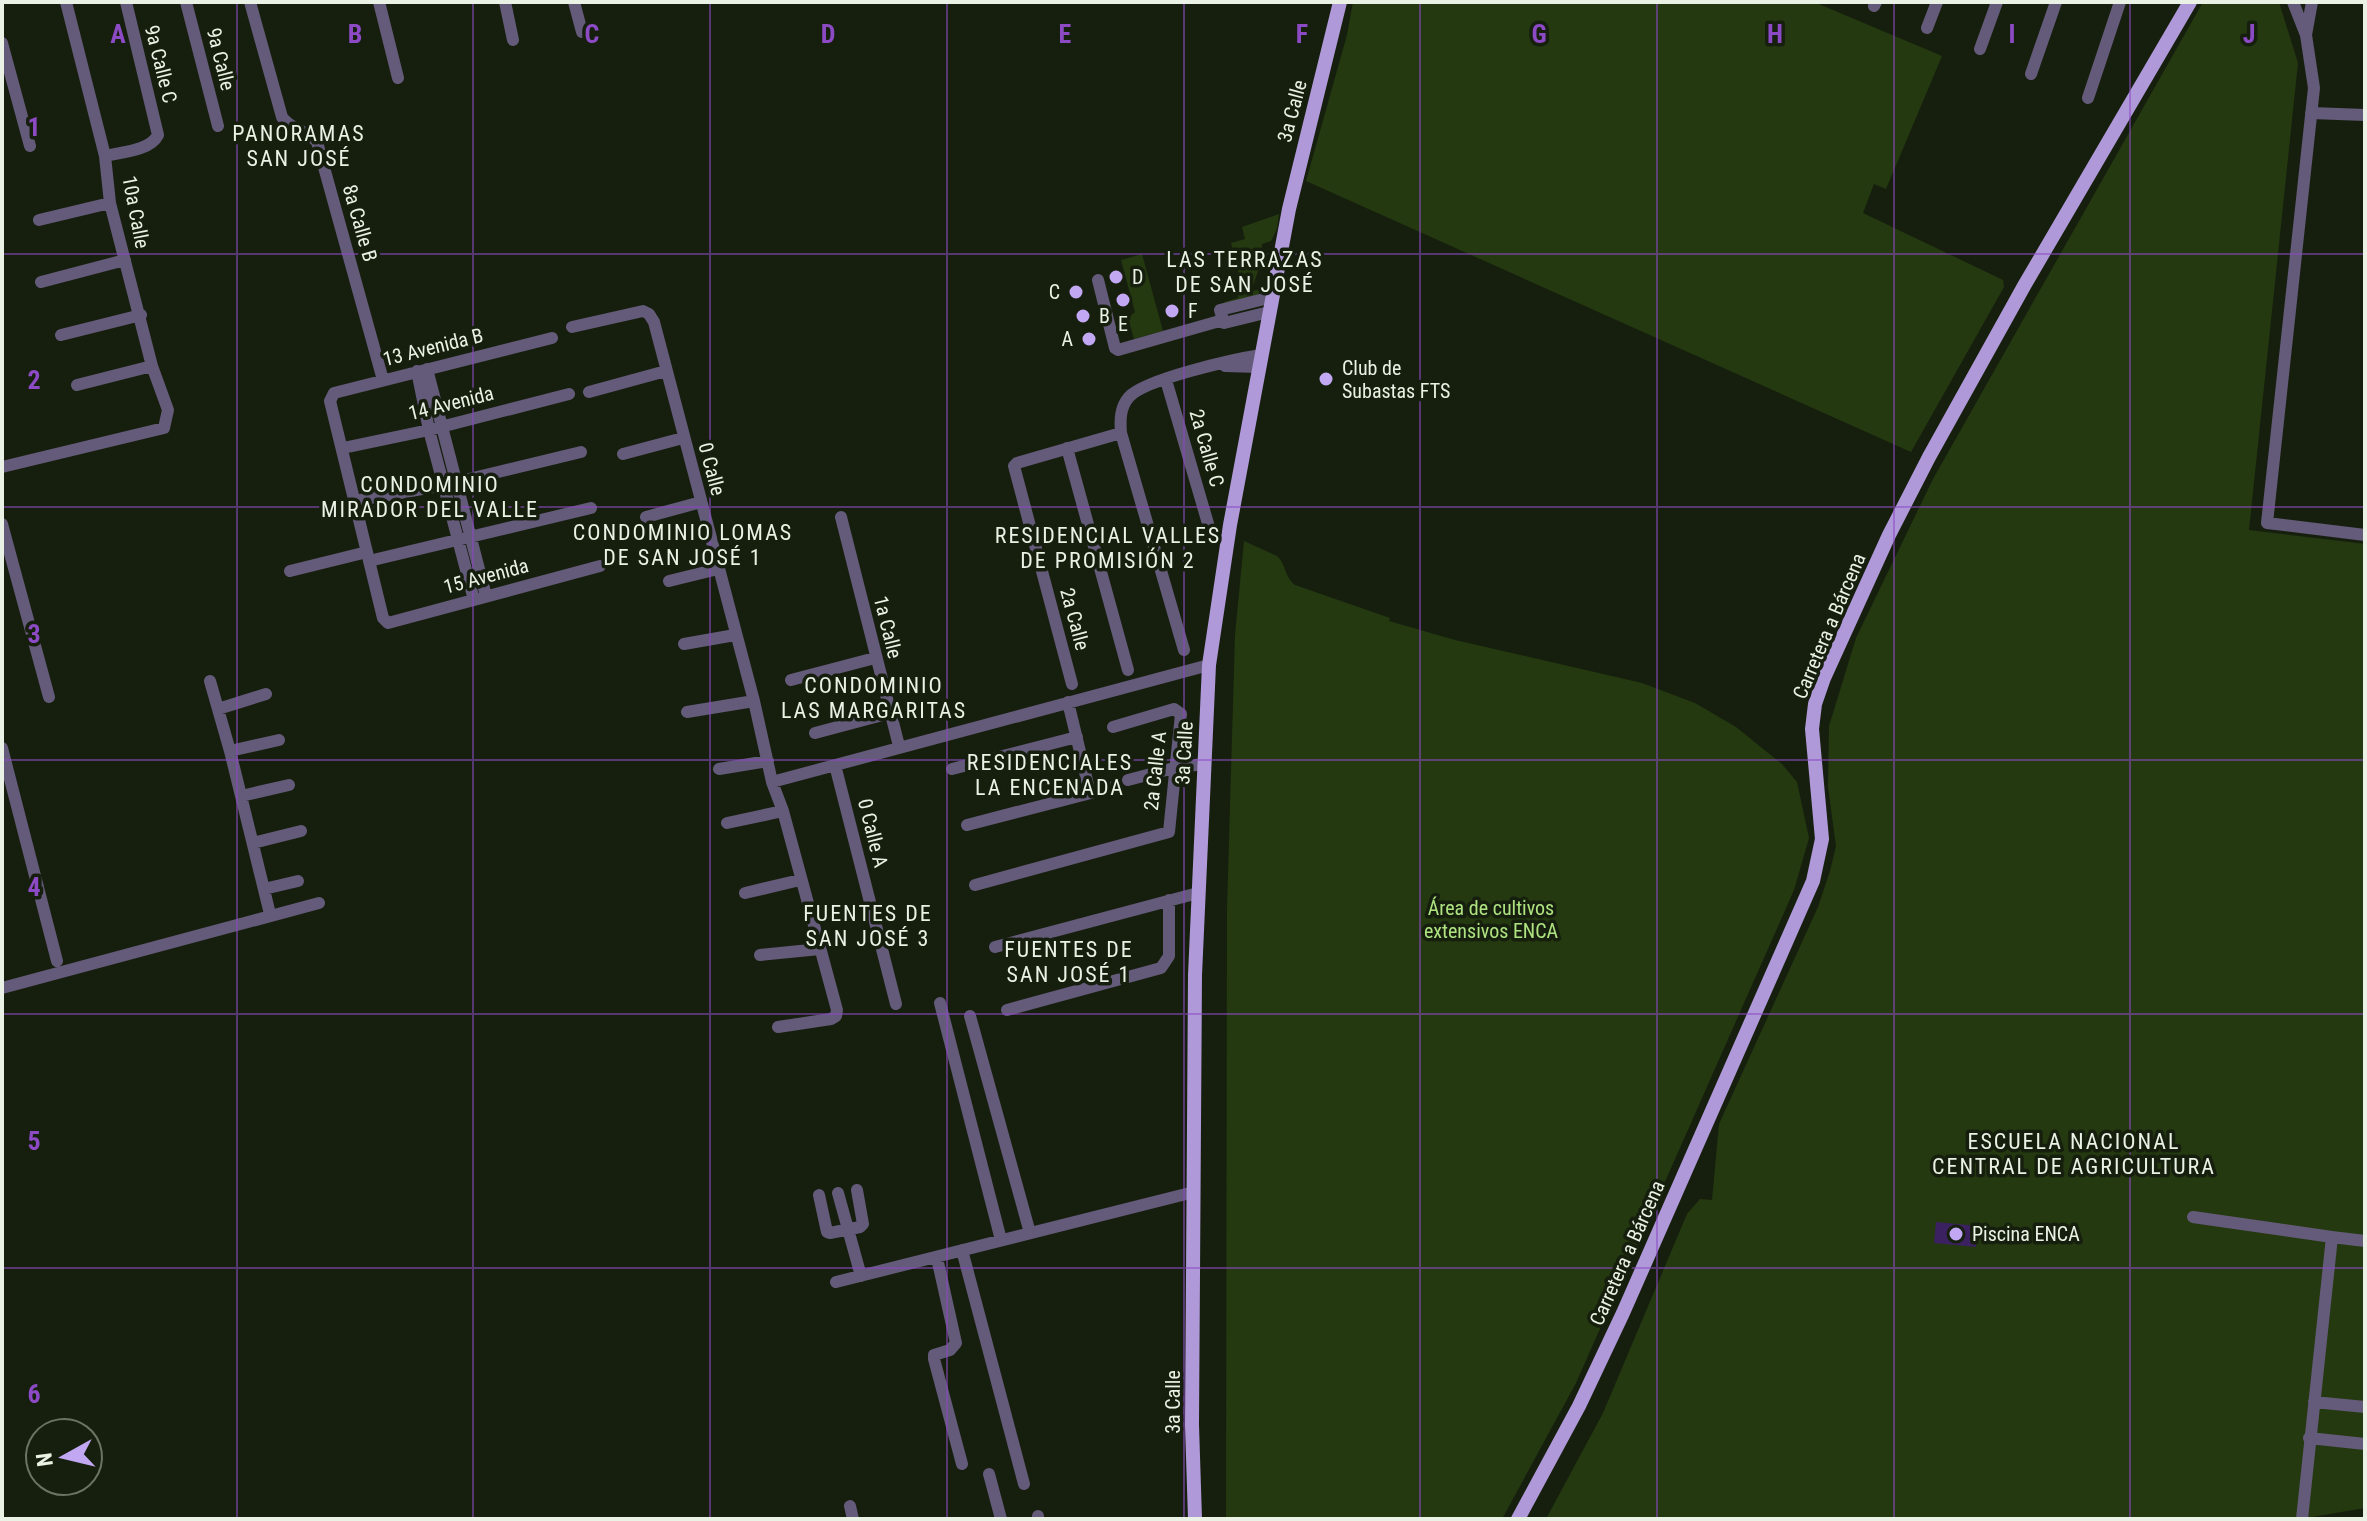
<svg xmlns="http://www.w3.org/2000/svg" width="2367" height="1521" font-family="'Roboto Condensed',sans-serif">
	<style>
		.green { fill: #243910 }
		.water { fill: #3c2160 }
		.lines { fill: none; stroke-linecap: round; stroke-linejoin: round }
		.minor { stroke: #645a79; stroke-width: 12 }
		.major { stroke: #af99d8; stroke-width: 14 }
		.grid { fill: none; stroke: #8c4ac5; stroke-width: 2; stroke-opacity: 0.55 }
		.poi-dot { fill: #c2a8f3; stroke: #161f0e; stroke-width: 3 }
		.labels { text-anchor: middle; stroke-width: 7; stroke-linejoin: round; paint-order: stroke }
		.street-label { font-size: 20px; fill: #eaf1e5; stroke: #161f0e }
		.poi-label { font-size: 20px; fill: #eaf1e5; stroke: #161f0e; text-anchor: start }
		.park-label { font-size: 20px; fill: #aee380; stroke: #161f0e }
		.neighbourhood-label { font-size: 22px; letter-spacing: 2px; fill: #eaf1e5; stroke: #161f0e }
		.grid-label { font-size: 26px; text-anchor: middle; font-weight: bold; fill: #8c4ac5; stroke: #161f0e; stroke-width: 7; stroke-linejoin: round; paint-order: stroke }
	</style>
	<rect width="100%" height="100%" fill="#161f0e"/>
	<path class="green" d="M1353 2H1814L1942 56 1886 189 1874 184 1863 213 2003 280 2004 287 1911 452 1306 181 1347 35Z
		M2203 2H2279L2298 63 2249 530 2365 544V1508L2300 1519H1546L1603 1413 1687 1214 1700 1199 1712 1200 1719 1124 1818 907 1830 871 1836 846 1828 787 1829 726 1856 638 1933 479Z
		M1279 214 1277 229 1271 241 1262 244 1261 262 1252 289 1253 291 1261 289 1258 295 1225 305 1224 302 1238 298 1237 290 1242 288 1231 243 1245 239 1242 227Z
		M1142 254 1163 331 1134 339 1128 318 1135 312 1121 260Z
		M1244 541 1277 556C1286 564 1284 576 1295 585L1390 618 1389 621 1455 640 1642 683 1695 703 1736 727 1782 764 1797 782 1809 838 1794 890 1576 1383 1502 1519H1226L1227 908 1235 635Z"/>
	<path class="water" d="M1936 1222 1978 1226 1976 1247 1934 1243Z"/>
	<g class="lines">
		<path class="minor" d="M186 2 218 126
			M250 2 282 117C290 130 307 130 317 142L383 380
			M379 2 398 78
			M505 2 513 40
			M574 2 582 32
			M2293 2 2306 35 2314 88 2267 523 2365 535
			M1874 6 1876 2
			M1927 28 1937 2
			M2306 35 2312 2
			M2 43 30 146
			M1980 49 1997 2
			M2031 74 2056 2
			M2088 98 2120 2
			M2311 113 2365 115
			M105 156C121 152 150 151 158 135L126 2
			M39 220 110 203
			M1098 280 1115 348 1118 350 1223 320
			M41 282 125 260
			M1269 312 1224 323 1220 310 1272 297
			M572 327 643 311 649 314 654 322 754 701 772 782 783 811 837 1010 836 1016 831 1019 778 1027
			M61 335 141 315
			M552 338 334 393 330 401 383 618 388 623 600 566
			M1225 366 1259 367
			M427 369 486 596
			M417 371 429 430 474 600
			M1166 380 1209 527
			M77 385 152 366
			M589 392 666 371
			M343 448 429 430 569 394
			M1067 448 1128 670
			M623 454 683 438
			M2 467 164 428 168 410 152 366 110 203 105 156 66 2
			M355 501 444 485 581 452
			M646 517 701 502
			M841 517 899 746
			M2 524 49 697
			M369 561 591 508
			M290 571 367 552
			M669 581 718 569
			M684 644 735 635
			M1184 650 1121 433C1120 420 1120 407 1129 397 1145 379 1235 359 1261 355
			M791 680 875 658
			M210 681 230 751 270 914
			M1072 684 1014 466 1017 463 1121 433
			M1068 702 1090 793
			M218 709 266 694
			M687 712 754 701
			M815 733 890 713
			M2 748 57 961
			M230 751 279 740
			M835 765 896 1004
			M719 769 768 761
			M952 769 1077 737
			M1128 780 1174 768 1203 764
			M772 782 1209 665
			M241 796 289 785
			M727 823 783 811
			M967 825 1114 787
			M253 843 301 831
			M975 885 1169 832 1181 714 1174 709 1113 727
			M264 889 298 881
			M745 893 800 880
			M995 947 1198 893
			M760 955 820 949
			M2 988 319 903
			M940 1003 1001 1240
			M1007 1010 1161 968 1169 956V900
			M970 1016 1030 1233
			M838 1193 861 1276
			M819 1195 827 1232 830 1233 860 1227 863 1224 857 1190
			M2193 1217 2332 1237 2302 1519
			M2332 1237 2365 1241
			M962 1250 1024 1484
			M937 1258 956 1343 950 1350 934 1355V1359L962 1464
			M836 1282 1194 1192
			M2314 1402 2365 1407
			M2309 1438 2365 1444
			M989 1474 1001 1519
			M850 1506 853 1519
			M1038 1516V1519"/>
		<path class="major" d="M1195 1519 1192 1425 1195 975 1209 665 1230 525 1289 209 1340 2
			M1518 1519 1579 1406 1623 1313 1813 881 1822 839 1812 729 1815 704 1824 678 1889 535 1929 457 2024 286 2190 2"/>
	</g>
	<path class="grid" d="M237 2V1519M473 2V1519M710 2V1519M947 2V1519M1184 2V1519M1420 2V1519M1657 2V1519M1894 2V1519M2130 2V1519M2 254H2365M2 507H2365M2 760H2365M2 1014H2365M2 1268H2365"/>
	<g class="poi-dot">
		<circle cx="1116" cy="277" r="8"/>
		<circle cx="1076" cy="292" r="8"/>
		<circle cx="1123" cy="300" r="8"/>
		<circle cx="1172" cy="311" r="8"/>
		<circle cx="1083" cy="316" r="8"/>
		<circle cx="1089" cy="339" r="8"/>
		<circle cx="1326" cy="379" r="8"/>
		<circle cx="1956" cy="1234" r="8"/>
	</g>
	<g class="labels">
		<g class="street-label">
			<text transform="translate(221 59) rotate(76)" y="7">9a Calle</text>
			<text transform="translate(161 64) rotate(76)" y="7">9a Calle C</text>
			<text transform="translate(1292 111) rotate(-75)" y="7">3a Calle</text>
			<text transform="translate(136 212) rotate(79)" y="7">10a Calle</text>
			<text transform="translate(360 223) rotate(74)" y="7">8a Calle B</text>
			<text transform="translate(433 347) rotate(-14)" y="7">13 Avenida B</text>
			<text transform="translate(451 403) rotate(-14)" y="7">14 Avenida</text>
			<text transform="translate(1207 448) rotate(74)" y="7">2a Calle C</text>
			<text transform="translate(712 469) rotate(75)" y="7">0 Calle</text>
			<text transform="translate(486 576) rotate(-15)" y="7">15 Avenida</text>
			<text transform="translate(1075 619) rotate(75)" y="7">2a Calle</text>
			<text transform="translate(1829 626) rotate(-67)" y="7">Carretera a Bárcena</text>
			<text transform="translate(888 627) rotate(76)" y="7">1a Calle</text>
			<text transform="translate(1184 753) rotate(-87)" y="7">3a Calle</text>
			<text transform="translate(1155 771) rotate(-84)" y="7">2a Calle A</text>
			<text transform="translate(873 833) rotate(76)" y="7">0 Calle A</text>
			<text transform="translate(1627 1253) rotate(-66)" y="7">Carretera a Bárcena</text>
			<text transform="translate(1173 1402) rotate(-90)" y="7">3a Calle</text>
		</g>
		<g class="poi-label">
			<text x="1132" y="284">D</text>
			<text x="1060" y="299" text-anchor="end">C</text>
			<text x="1188" y="318">F</text>
			<text x="1099" y="323">B</text>
			<text x="1123" y="331" text-anchor="middle">E</text>
			<text x="1073" y="346" text-anchor="end">A</text>
			<text x="1342" y="375">Club de<tspan x="1342" dy="23">Subastas FTS</tspan></text>
			<text x="1972" y="1241">Piscina ENCA</text>
		</g>
		<g class="park-label">
			<text x="1491" y="915">Área de cultivos<tspan x="1491" dy="23">extensivos ENCA</tspan></text>
		</g>
		<g class="neighbourhood-label">
			<text x="299" y="141">PANORAMAS<tspan x="299" dy="25">SAN JOSÉ</tspan></text>
			<text x="1245" y="267">LAS TERRAZAS<tspan x="1245" dy="25">DE SAN JOSÉ</tspan></text>
			<text x="430" y="492">CONDOMINIO<tspan x="430" dy="25">MIRADOR DEL VALLE</tspan></text>
			<text x="683" y="540">CONDOMINIO LOMAS<tspan x="683" dy="25">DE SAN JOSÉ 1</tspan></text>
			<text x="1108" y="543">RESIDENCIAL VALLES<tspan x="1108" dy="25">DE PROMISIÓN 2</tspan></text>
			<text x="874" y="693">CONDOMINIO<tspan x="874" dy="25">LAS MARGARITAS</tspan></text>
			<text x="1050" y="770">RESIDENCIALES<tspan x="1050" dy="25">LA ENCENADA</tspan></text>
			<text x="868" y="921">FUENTES DE<tspan x="868" dy="25">SAN JOSÉ 3</tspan></text>
			<text x="1069" y="957">FUENTES DE<tspan x="1069" dy="25">SAN JOSÉ 1</tspan></text>
			<text x="2074" y="1149">ESCUELA NACIONAL<tspan x="2074" dy="25">CENTRAL DE AGRICULTURA</tspan></text>
		</g>
	</g>
	<g class="grid-label">
		<text x="118" y="43">A</text>
		<text x="355" y="43">B</text>
		<text x="592" y="43">C</text>
		<text x="828" y="43">D</text>
		<text x="1065" y="43">E</text>
		<text x="1302" y="43">F</text>
		<text x="1539" y="43">G</text>
		<text x="1775" y="43">H</text>
		<text x="2012" y="43">I</text>
		<text x="2249" y="43">J</text>
		<text x="34" y="136">1</text>
		<text x="34" y="389">2</text>
		<text x="34" y="643">3</text>
		<text x="34" y="896">4</text>
		<text x="34" y="1150">5</text>
		<text x="34" y="1403">6</text>
	</g>
	<rect width="2367" height="1521" fill="none" stroke="#eaf1e5" stroke-width="8"/>
	<g transform="translate(64 1457) rotate(262)"><circle r="38" fill="#161f0e" stroke="#6b7364" stroke-width="2"/>
	<path d="M0-6L14 30L0 20L-14 30Z" fill="#c2a8f3"/>
	<text y="-12" font-size="22" font-weight="bold" text-anchor="middle" fill="#eaf1e5">N</text>
	</g>
</svg>
